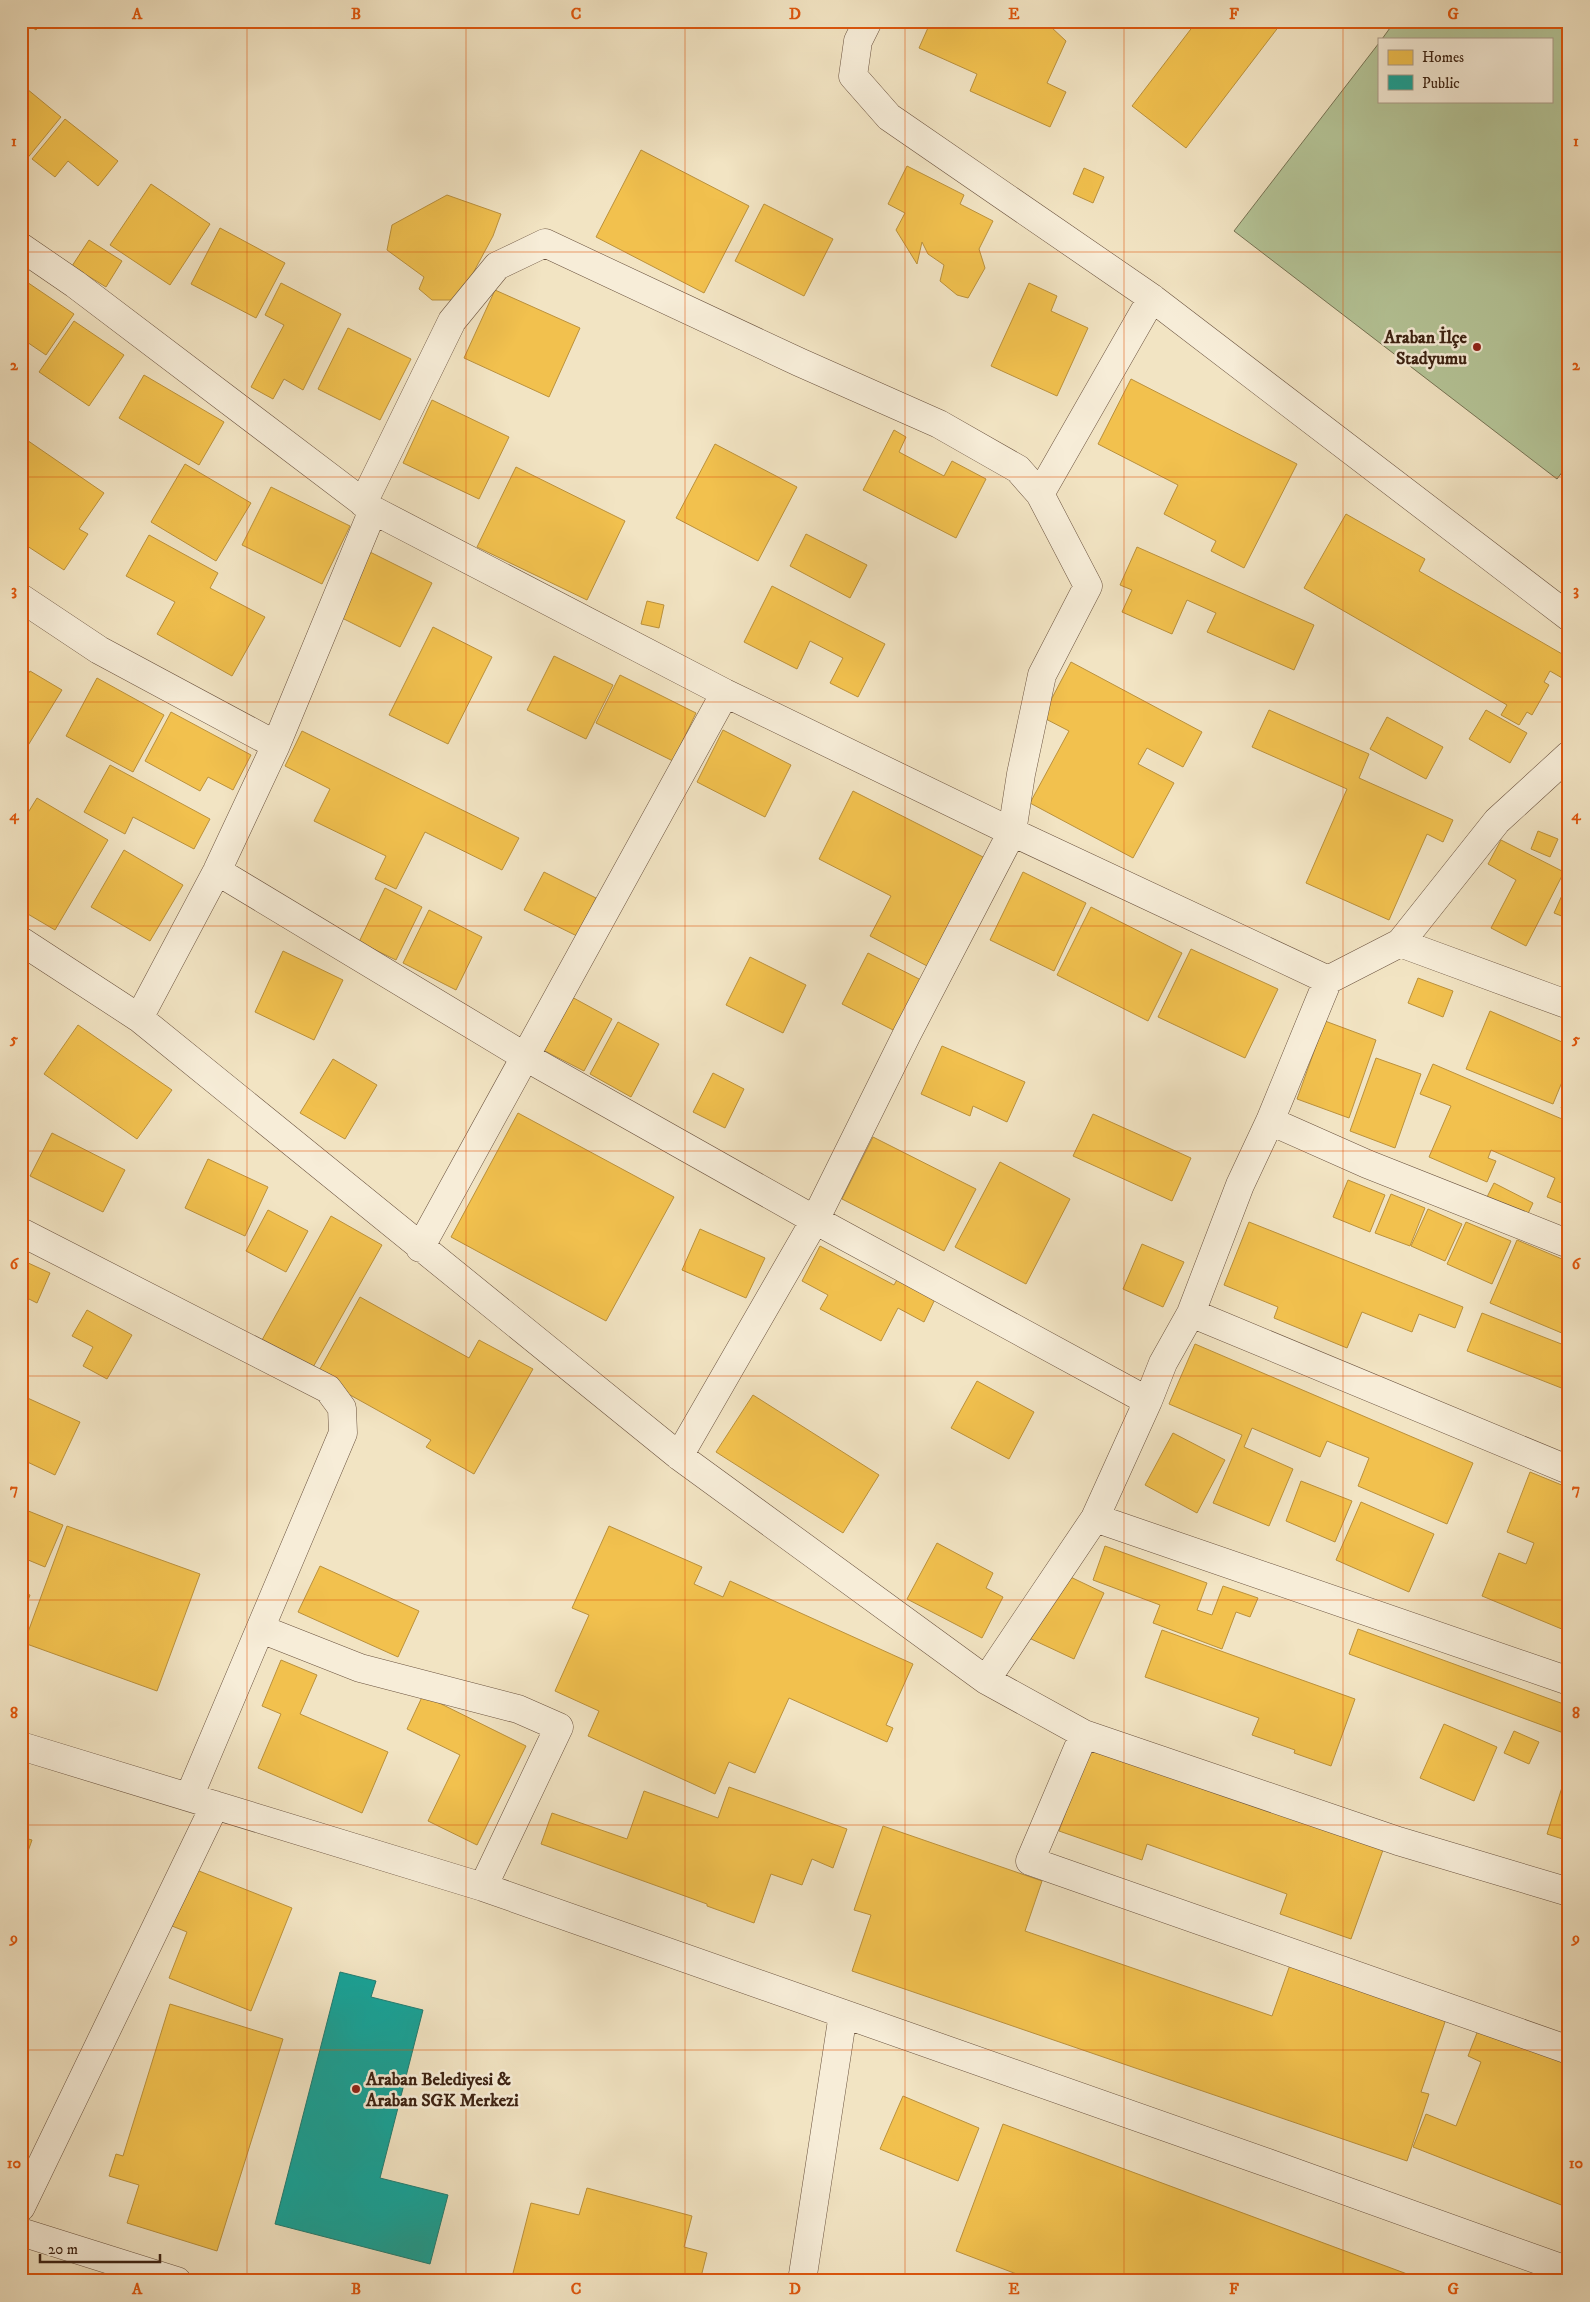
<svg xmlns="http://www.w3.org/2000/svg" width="1590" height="2302" font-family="'IM FELL DW Pica',serif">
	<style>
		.green { fill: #b5c598; stroke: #787455 }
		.homes { fill: #f2c14e; stroke: #bb913c }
		.public { fill: #17a398; stroke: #227c70 }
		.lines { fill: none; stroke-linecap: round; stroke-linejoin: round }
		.minor-casing { stroke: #6a523e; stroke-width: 29 }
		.minor { stroke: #f7edd8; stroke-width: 28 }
		.grid { fill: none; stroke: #df560c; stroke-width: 1; stroke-opacity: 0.55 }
		.poi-dot { fill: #8f2418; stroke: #f7edd8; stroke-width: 2 }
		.labels { text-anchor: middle; stroke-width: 5; stroke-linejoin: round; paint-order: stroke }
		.poi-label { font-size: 18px; font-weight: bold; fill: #3c2212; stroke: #f7edd8; text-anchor: end }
		.neatline { fill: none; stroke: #df560c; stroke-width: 2 }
		.grid-label { font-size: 16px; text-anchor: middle; font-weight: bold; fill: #df560c }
	</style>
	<rect width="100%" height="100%" fill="#f2e4c3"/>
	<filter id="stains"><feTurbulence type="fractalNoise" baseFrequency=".004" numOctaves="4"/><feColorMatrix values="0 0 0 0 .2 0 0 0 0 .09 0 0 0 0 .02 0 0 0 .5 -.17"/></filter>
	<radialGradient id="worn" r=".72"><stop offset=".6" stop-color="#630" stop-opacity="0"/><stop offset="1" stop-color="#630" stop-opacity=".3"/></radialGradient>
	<path class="green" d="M1395 21H1569V463L1557 479 1234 231 1379 43V101H1551V39H1382Z"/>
	<path class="homes" d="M23 21H42L36 30Z
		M931 21H1055L1051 27 1066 41 1047 83 1066 92 1050 127 970 91 977 74 919 48Z
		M1197 21H1283L1186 148 1132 106Z
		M21 84 61 117 21 166Z
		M65 119 118 161 98 186 68 161 55 177 32 159Z
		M641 150 749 206 704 293 596 237Z
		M907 166 964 195 960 204 993 221 979 249 985 268 968 298 957 295 940 281 944 265 928 254 922 242 917 264 896 230 905 213 888 204Z
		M1084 168 1104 177 1093 203 1073 194Z
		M151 184 210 224 170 285 110 245Z
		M447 195 501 214 493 236 465 288 452 300H432L419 289 424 277 387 250 392 225Z
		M764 204 833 239 804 296 735 261Z
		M220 228 285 263 256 318 191 284Z
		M89 240 122 261 106 287 72 266Z
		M21 278 74 314 46 355 24 340 21 344Z
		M281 283 341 314 303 390 284 379 273 399 251 387 284 325 265 315Z
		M1029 283 1057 296 1051 311 1088 328 1057 396 991 366Z
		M495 290 580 328 549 397 464 358Z
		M74 321 124 355 89 406 39 372Z
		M348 328 411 359 380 420 318 389Z
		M144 375 224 422 199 465 119 418Z
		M1131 379 1297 464 1244 568 1211 551 1216 541 1164 514 1178 485 1098 444Z
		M432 400 509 437 479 499 403 463Z
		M894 430 906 437 899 452 944 476 952 461 986 479 956 538 863 490Z
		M21 436 104 493 79 529 88 534 64 570 21 542Z
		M715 444 797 487 758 561 676 518Z
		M185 464 251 503 216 561 151 522Z
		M516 467 625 521 587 600 477 547Z
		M271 487 350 526 322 584 242 545Z
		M1346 514 1425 559 1419 571 1569 658V682L1550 671 1544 682 1549 685 1532 715 1527 712 1519 725 1501 715 1507 705 1304 588Z
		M806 534 867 565 850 598 790 566Z
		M149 535 218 573 210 588 265 617 232 676 157 634 175 602 126 576Z
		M1137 547 1314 625 1294 670 1207 632 1216 613 1187 600 1172 634 1122 612 1132 590 1120 585Z
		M370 552 432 583 400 647 338 616Z
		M772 586 885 644 858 697 830 683 843 658 810 641 797 669 744 642Z
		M647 601 664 605 659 628 641 624Z
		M433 627 492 657 448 744 389 715Z
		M554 656 613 685 586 739 527 710Z
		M1071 662 1202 732 1183 767 1147 748 1138 764 1174 783 1133 858 1030 803 1069 731 1042 717Z
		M30 671 62 690 24 752 21 750V686Z
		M620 675 696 713 673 761 596 723Z
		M97 678 164 715 133 772 66 736Z
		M1269 710 1369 754 1359 778 1453 820 1443 842 1427 834 1389 920 1306 883 1347 789 1252 747Z
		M1486 710 1527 733 1510 763 1469 739Z
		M171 712 251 755 233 790 208 777 200 791 145 761Z
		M1387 717 1443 747 1426 779 1370 749Z
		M723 730 791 765 765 817 697 782Z
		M302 731 519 838 502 870 425 832 396 889 375 879 386 856 314 821 330 789 285 766Z
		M110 765 210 819 194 849 133 817 125 834 84 812Z
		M853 791 985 858 929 967 870 936 891 896 819 859Z
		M37 798 108 840 55 930 21 910V824Z
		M1538 831 1558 839 1550 857 1531 849Z
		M1501 840 1564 872 1526 946 1491 928 1516 880 1488 864Z
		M124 850 183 885 150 941 91 907Z
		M544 872 596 898 577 936 524 910Z
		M1023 872 1086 903 1054 971 990 940Z
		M1569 880V919L1554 913Z
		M385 888 422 907 396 960 359 942Z
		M1091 907 1182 953 1148 1021 1057 975Z
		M429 910 482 937 456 990 403 963Z
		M1191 949 1278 989 1245 1058 1158 1017Z
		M283 951 343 980 314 1040 255 1012Z
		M868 953 923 981 897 1032 842 1004Z
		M750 957 806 985 783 1033 726 1005Z
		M1418 978 1453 991 1443 1017 1408 1003Z
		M570 996 612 1019 584 1071 541 1049Z
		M1490 1011 1569 1045V1065L1553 1104 1466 1069Z
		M1325 1021 1376 1040 1349 1118 1297 1099Z
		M618 1022 659 1044 631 1097 590 1074Z
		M78 1025 172 1090 137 1139 44 1074Z
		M942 1046 1025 1082 1007 1122 973 1106 970 1116 921 1094Z
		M1376 1058 1421 1074 1395 1148 1350 1131Z
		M333 1059 377 1085 345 1139 300 1113Z
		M1433 1064 1569 1122V1206L1547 1197 1555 1178 1491 1150 1488 1158 1496 1161 1487 1182 1429 1157 1451 1106 1420 1094Z
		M713 1073 744 1089 725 1128 693 1112Z
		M1569 1085V1110L1561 1108Z
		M518 1113 674 1197 606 1321 451 1237Z
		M1093 1114 1191 1158 1172 1201 1073 1156Z
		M52 1133 125 1170 103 1212 30 1176Z
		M873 1137 976 1189 944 1251 842 1199Z
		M208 1159 268 1187 245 1236 185 1208Z
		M1000 1162 1070 1199 1026 1284 955 1247Z
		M1348 1180 1385 1195 1370 1232 1333 1217Z
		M1494 1183 1533 1203 1525 1220 1486 1199Z
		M1391 1194 1425 1208 1410 1246 1375 1233Z
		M1428 1209 1462 1224 1445 1261 1411 1246Z
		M268 1210 308 1231 286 1272 246 1251Z
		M331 1216 382 1245 312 1369 262 1340Z
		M1249 1222 1463 1307 1455 1328 1419 1314 1412 1332 1362 1312 1347 1348 1274 1318 1278 1307 1224 1285Z
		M1466 1222 1511 1241 1492 1284 1447 1264Z
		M700 1229 765 1258 746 1298 682 1270Z
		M1517 1240 1569 1262V1336L1490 1303Z
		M1142 1244 1184 1262 1163 1307 1123 1289Z
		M820 1246 894 1285 899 1276 936 1297 924 1322 898 1308 881 1341 820 1309 828 1295 802 1281Z
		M26 1262 50 1273 37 1303 21 1295V1273Z
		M360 1297 469 1358 479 1340 533 1369 474 1474 426 1447 431 1440 316 1376Z
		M87 1310 132 1335 107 1379 83 1366 93 1347 72 1336Z
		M1482 1313 1569 1347V1391L1467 1351Z
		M1195 1344 1473 1463 1447 1524 1358 1486 1369 1458 1327 1441 1320 1457 1252 1428 1244 1447 1293 1469 1269 1526 1213 1503 1242 1435 1169 1404Z
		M977 1381 1034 1412 1009 1459 951 1428Z
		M21 1395 80 1422 55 1475 21 1459Z
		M753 1395 879 1475 843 1533 716 1452Z
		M1173 1433 1225 1460 1197 1513 1145 1485Z
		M1530 1472 1569 1488V1632L1482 1596 1499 1553 1526 1564 1534 1543 1507 1532Z
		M1301 1481 1352 1501 1335 1542 1286 1521Z
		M1361 1502 1434 1534 1409 1592 1336 1560Z
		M21 1508 63 1525 45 1567 21 1557Z
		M67 1526 200 1574 157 1691 24 1643Z
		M609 1526 702 1567 694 1584 723 1597 730 1581 913 1664 886 1725 893 1728 887 1742 789 1698 755 1773 729 1762 715 1794 588 1736 599 1711 555 1691 589 1615 572 1608Z
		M937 1543 993 1573 986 1588 1003 1597 982 1638 907 1599Z
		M1105 1546 1207 1583 1197 1610 1212 1615 1223 1586 1258 1598 1250 1617 1236 1612 1222 1649 1153 1623 1160 1605 1093 1580Z
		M320 1566 419 1611 398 1657 298 1612Z
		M1060 1572 1104 1593 1074 1659 1029 1638Z
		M21 1592 30 1595 21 1620Z
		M1358 1629 1569 1706V1735L1349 1654Z
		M1162 1630 1355 1699 1331 1766 1294 1753 1295 1750 1252 1735 1259 1718 1145 1677Z
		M281 1660 317 1675 300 1714 388 1752 362 1813 258 1768 281 1714 262 1706Z
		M423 1695 526 1746 477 1845 428 1821 460 1755 407 1729Z
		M1444 1724 1497 1747 1474 1801 1420 1778Z
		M1514 1731 1539 1742 1529 1764 1504 1753Z
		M1090 1746 1383 1850 1351 1939 1280 1914 1287 1894 1147 1844 1142 1860 1059 1831Z
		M1566 1775 1569 1776V1841L1547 1834Z
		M729 1787 847 1829 833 1868 812 1859 802 1885 771 1874 754 1923 707 1906V1904L541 1844 552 1813 627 1839 644 1791 718 1818Z
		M883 1826 1042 1881 1025 1931 1272 2016 1291 1962 1447 2016 1421 2092 1429 2094 1407 2161 852 1971 871 1915 854 1910Z
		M21 1837 32 1840 21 1871Z
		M194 1869 292 1908 251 2011 169 1978 187 1932 172 1926Z
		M170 2004 283 2039 217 2251 127 2223 139 2185 109 2176 116 2154 123 2156Z
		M1482 2020 1569 2054V2208L1413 2147 1426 2114 1456 2126 1481 2062 1468 2056Z
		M903 2096 979 2128 958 2181 880 2149Z
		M1003 2124 1426 2281H1035L956 2251Z
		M587 2188 692 2216 684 2247 707 2253 700 2281H511L531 2203 579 2215Z"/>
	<path class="public" d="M340 1972 376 1981 371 1997 423 2010 380 2178 448 2195 430 2264 275 2224Z"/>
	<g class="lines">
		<defs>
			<path id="minor" d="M868 21 858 41 853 76 889 117 1152 298 1569 617
				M21 247 75 284 373 510 725 693 1012 832 1328 980
				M363 503 452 321 497 266 545 243 799 362 939 424 1018 469 1040 494
				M21 598 99 650 276 745
				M217 871 524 1056 815 1220 1148 1401
				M21 941 139 1018 679 1456 986 1680 1084 1734 1398 1841 1569 1892
				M1400 943 1569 1005
				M139 1018 217 871 276 745 373 510
				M1270 1121 1367 1164 1569 1244
				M21 1232 328 1389 342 1408 343 1433 189 1797
				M420 1248 725 693
				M1191 1313 1569 1470
				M679 1456 815 1220 907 1034 1012 832 1021 774 1042 675 1088 586 1040 494 1152 298
				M1095 1518 1569 1681
				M261 1629 360 1668 518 1709 559 1727 483 1887
				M986 1680 1095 1518 1148 1401 1163 1363 1191 1313 1240 1185 1270 1121 1328 980 1400 943 1497 821 1569 755
				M1084 1734 1030 1861 1569 2050
				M21 1746 483 1887 1268 2163 1569 2271
				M21 2207 215 1805
				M21 2232 177 2281
				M802 2281 843 2014"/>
		</defs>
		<use href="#minor" class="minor-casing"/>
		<use href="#minor" class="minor"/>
	</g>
	<path class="grid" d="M247 21V2281M466 21V2281M685 21V2281M905 21V2281M1124 21V2281M1343 21V2281M21 252H1569M21 477H1569M21 702H1569M21 926H1569M21 1151H1569M21 1376H1569M21 1600H1569M21 1825H1569M21 2050H1569"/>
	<g class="poi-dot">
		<circle cx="1477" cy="347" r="5"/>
		<circle cx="356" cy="2089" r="5"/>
	</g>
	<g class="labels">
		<g class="poi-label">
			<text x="1467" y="343">Araban İlçe<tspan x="1467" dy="21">Stadyumu</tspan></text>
			<text x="366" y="2085" text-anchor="start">Araban Belediyesi &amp;<tspan x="366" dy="21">Araban SGK Merkezi</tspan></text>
		</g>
	</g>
	<rect width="1590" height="2302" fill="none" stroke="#f2e4c3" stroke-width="55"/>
	<rect x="1378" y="38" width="175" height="65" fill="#f7edd8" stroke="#ac9c89"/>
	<rect x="1388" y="50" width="25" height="15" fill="#f2c14e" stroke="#ac9c89"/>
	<text x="1422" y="62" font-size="15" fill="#3c2212">Homes</text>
	<rect x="1388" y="75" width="25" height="15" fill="#17a398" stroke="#ac9c89"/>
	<text x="1422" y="88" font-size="15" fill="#3c2212">Public</text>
	<path d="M40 2254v8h120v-8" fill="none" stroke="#3c2212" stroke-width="2.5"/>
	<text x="48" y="2254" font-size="15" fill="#3c2212" stroke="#f7edd8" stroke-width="4" paint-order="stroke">20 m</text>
	<rect x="28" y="28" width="1534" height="2246" class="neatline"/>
	<g class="grid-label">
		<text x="137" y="19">A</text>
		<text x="356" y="19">B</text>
		<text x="576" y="19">C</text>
		<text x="795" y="19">D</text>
		<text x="1014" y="19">E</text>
		<text x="1234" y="19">F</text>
		<text x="1453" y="19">G</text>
		<text x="14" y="146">1</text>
		<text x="1576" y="146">1</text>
		<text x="14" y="370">2</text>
		<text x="1576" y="370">2</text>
		<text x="14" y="595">3</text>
		<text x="1576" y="595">3</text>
		<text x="14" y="820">4</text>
		<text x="1576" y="820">4</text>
		<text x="14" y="1044">5</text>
		<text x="1576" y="1044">5</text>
		<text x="14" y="1269">6</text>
		<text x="1576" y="1269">6</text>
		<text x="14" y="1494">7</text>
		<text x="1576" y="1494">7</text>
		<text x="14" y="1718">8</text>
		<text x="1576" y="1718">8</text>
		<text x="14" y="1943">9</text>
		<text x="1576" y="1943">9</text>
		<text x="14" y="2168">10</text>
		<text x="1576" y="2168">10</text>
		<text x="137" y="2294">A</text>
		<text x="356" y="2294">B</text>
		<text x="576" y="2294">C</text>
		<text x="795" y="2294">D</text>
		<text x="1014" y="2294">E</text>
		<text x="1234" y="2294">F</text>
		<text x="1453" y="2294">G</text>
	</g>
	<rect width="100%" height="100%" filter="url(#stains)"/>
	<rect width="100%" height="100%" fill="url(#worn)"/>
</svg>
